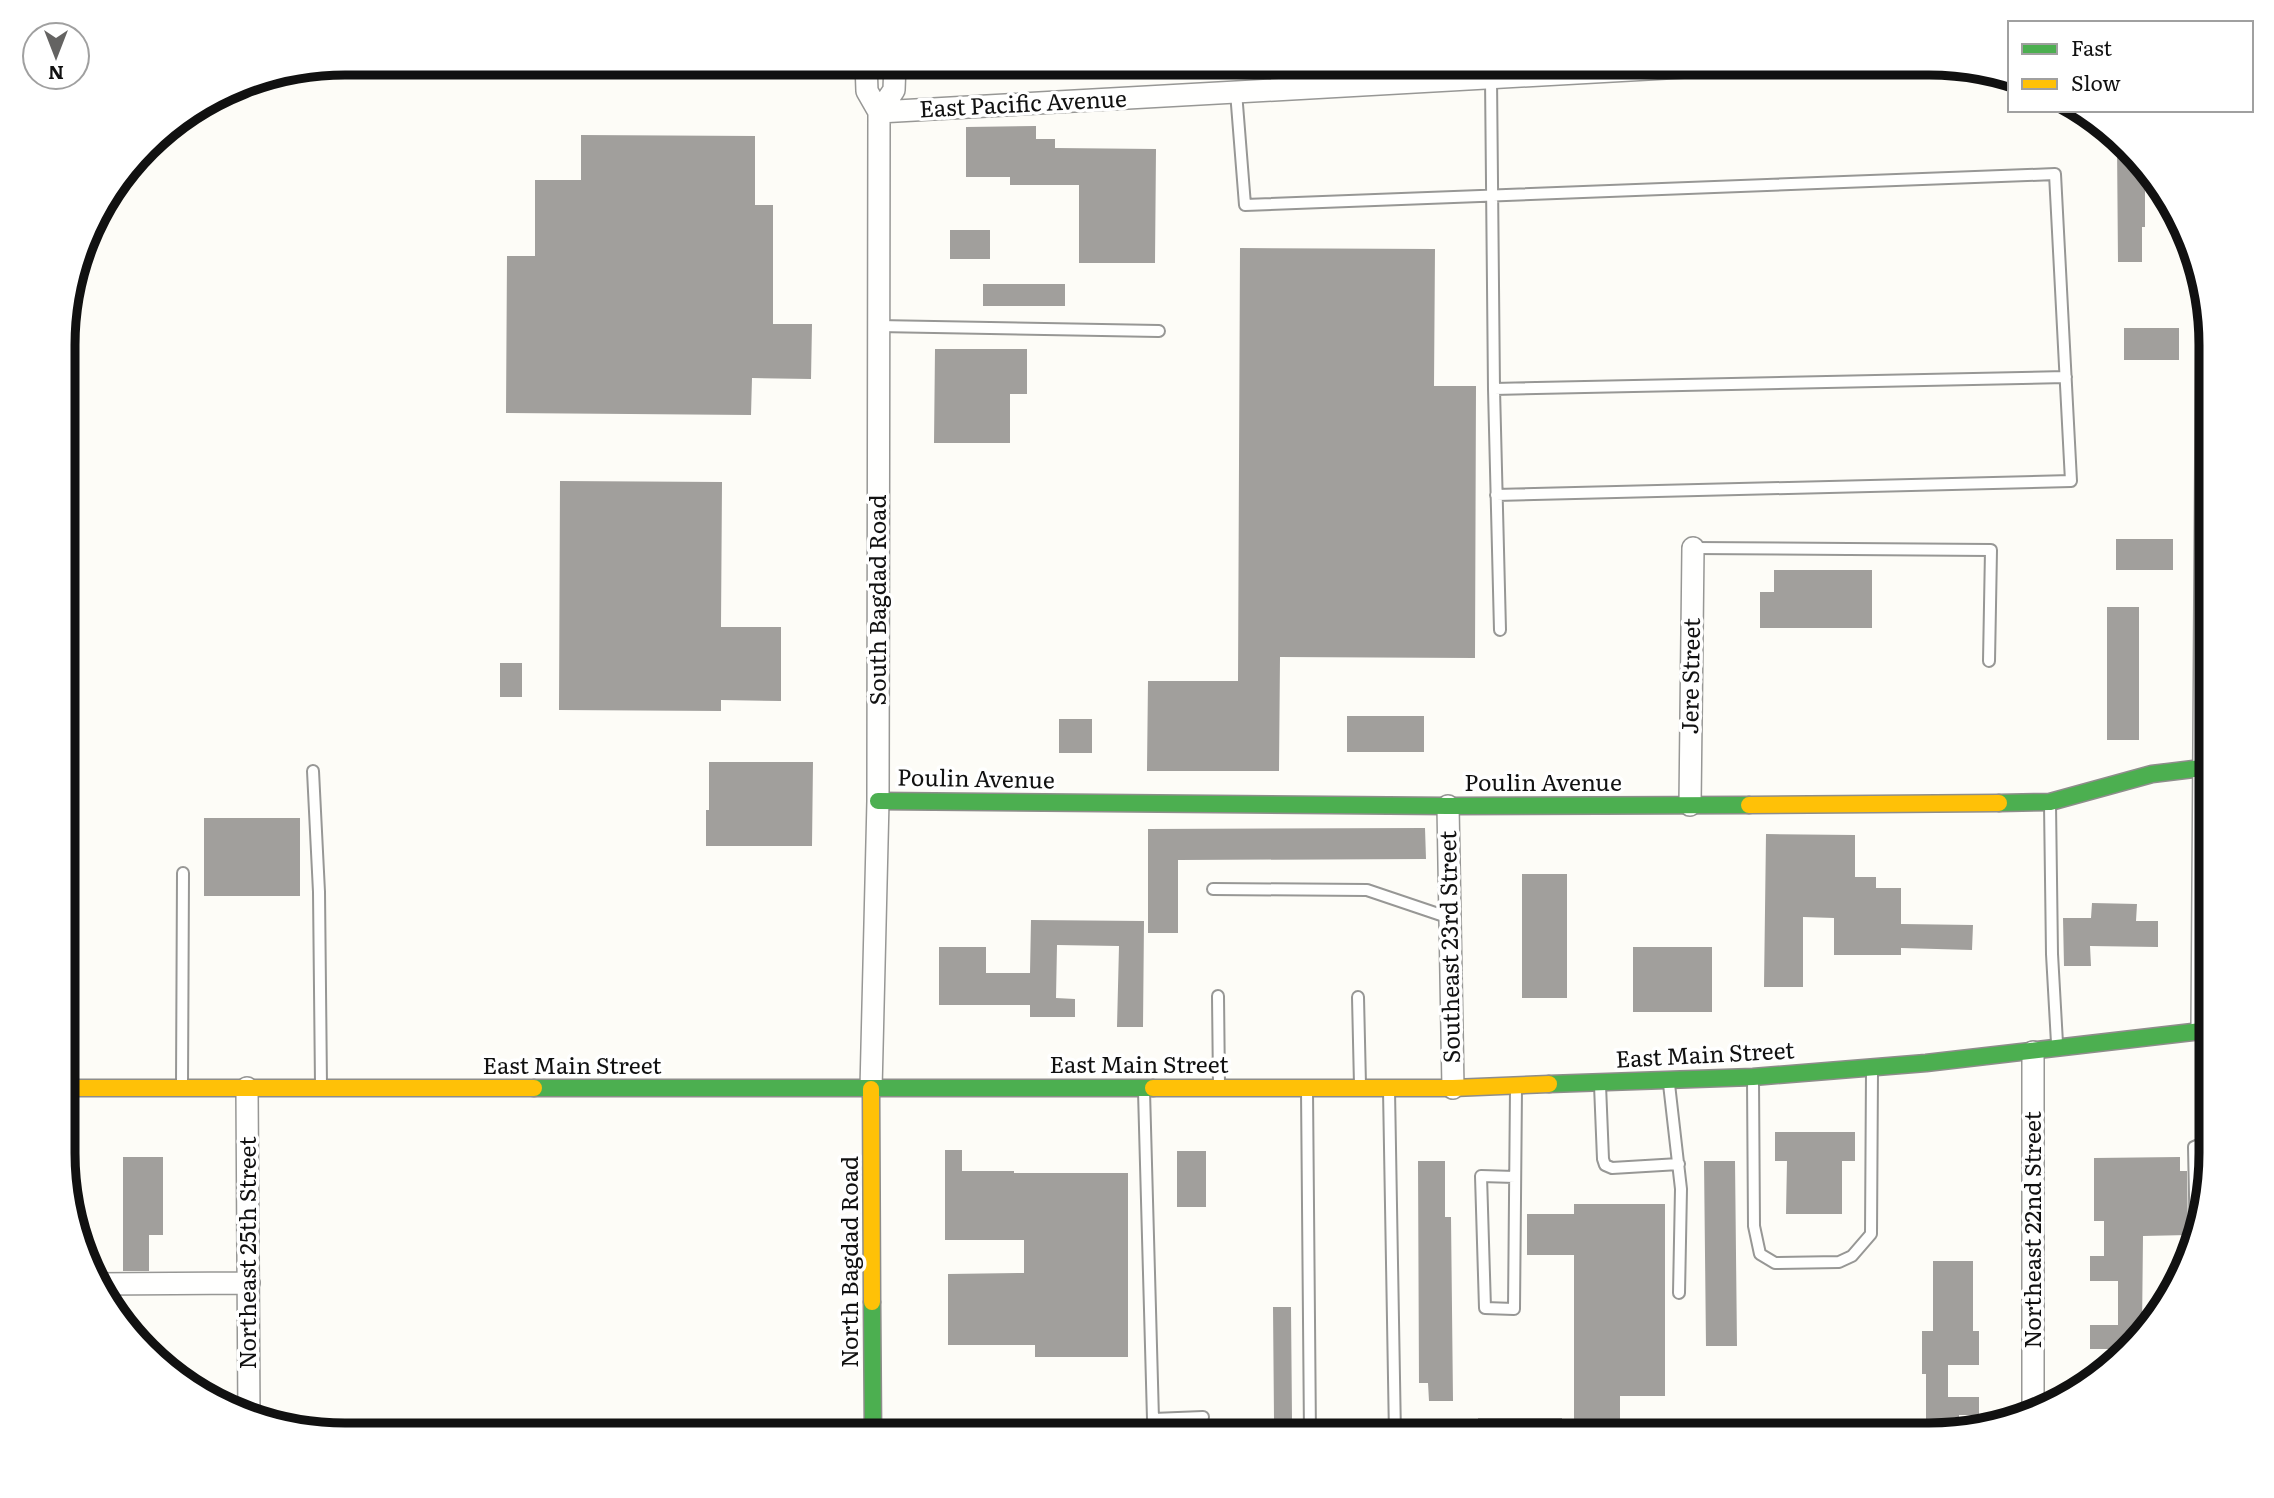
<svg xmlns="http://www.w3.org/2000/svg" width="2274" height="1498" font-family="Literata,serif">
	<style>
		.building { fill: #a19f9c }
		.lines { fill: none; stroke-linecap: round; stroke-linejoin: round }
		.lane-casing { stroke: #979795; stroke-width: 14 }
		.street-casing { stroke: #979795; stroke-width: 24 }
		.fast-casing { stroke: #8e8d8b; stroke-width: 19 }
		.slow-casing { stroke: #8e8d8b; stroke-width: 19 }
		.lane { stroke: #fffffe; stroke-width: 10 }
		.street { stroke: #fffffe; stroke-width: 21 }
		.fast { stroke: #4caf50; stroke-width: 16 }
		.slow { stroke: #ffc107; stroke-width: 16 }
		.labels { text-anchor: middle; stroke-width: 7; stroke-linejoin: round; paint-order: stroke }
		.street-label { font-size: 23px; fill: #111; stroke: #fff }
		.rim { fill: none; stroke: #111; stroke-width: 9 }
	</style>
	<rect width="100%" height="100%" fill="#fdfcf7"/>
	<path class="building" d="M1036 126V139H1055V148L1156 149 1155 263H1079V185H1010V177H966V127Z
		M581 135 755 136V205H773V324H812L811 379 752 378 751 415 506 413 507 256H535V180H581Z
		M2117 143 2145 174V227H2142V262H2118Z
		M950 230H990V259H950Z
		M1240 248 1435 249 1434 386H1476L1475 658 1280 657 1279 771H1147L1148 681H1238Z
		M983 284H1065V306H983Z
		M2124 328H2179V360H2124Z
		M935 349H1027V394H1010V443H934Z
		M560 481 722 482 721 627H781V701L721 700V711L559 710Z
		M2116 539H2173V570H2116Z
		M1774 570H1872V628H1760V592H1774Z
		M2107 607H2139V740H2107Z
		M500 663H522V697H500Z
		M1347 716H1424V752H1347Z
		M1059 719H1092V753H1059Z
		M709 762H813L812 846H706V810H709Z
		M204 818H300V896H204Z
		M1425 828 1426 859 1178 860V933H1148V829Z
		M1766 834 1855 835V877H1876V888H1901V924L1973 925 1972 950 1901 948V955H1834V918L1803 917V987H1764Z
		M1522 874H1567V998H1522Z
		M2092 903 2137 904 2136 921H2158V947L2090 946 2091 966H2064L2063 918H2091Z
		M1031 920 1144 921 1143 1027H1117L1119 946 1057 945 1056 998 1075 999V1017H1030V1005H939V947H986V973H1030Z
		M1633 947H1712V1012H1633Z
		M1775 1132H1855V1161H1842V1214H1786L1787 1161H1775Z
		M945 1150H962V1171H1014V1173H1128V1357H1035V1345H948V1274L1024 1273V1240H945Z
		M1177 1151H1206V1207H1177Z
		M123 1157H163V1235H149V1271H123Z
		M2180 1157V1171H2187L2188 1235 2143 1236 2142 1330 2121 1349H2090V1325H2118V1281H2090V1256H2104V1221H2094V1158Z
		M1418 1161H1445V1217H1451L1453 1401H1429L1428 1383H1419Z
		M1704 1161H1735L1737 1346H1706Z
		M2202 1171H2210L2203 1208Z
		M1574 1204H1665V1396H1620V1419H1574V1255H1527V1214H1574Z
		M1933 1261H1973V1331H1979V1365H1948V1397H1979V1415H1959V1431L1947 1434H1926V1374H1922V1331H1933Z
		M1273 1307H1291L1292 1419H1274Z
		M1478 1418H1562V1435H1478Z"/>
	<g class="lines">
		<defs>
			<path id="lane" d="M1491 78 1494 389 1500 630
				M1236 92 1245 205 2055 174 2071 481 1496 495
				M878 326 1159 331
				M1494 389 2066 377
				M1693 548 1991 550 1989 661
				M313 771 319 892 321 1085
				M2050 804 2052 954 2057 1043
				M1213 889 1367 890 1450 918
				M1218 996 1219 1085
				M1358 997 1360 1085
				M1753 1080 1754 1226 1760 1254 1775 1263 1839 1262 1852 1256 1871 1234 1872 1071
				M1669 1084 1681 1189 1679 1293
				M182 1085 183 873
				M1600 1085 1603 1159 1605 1165 1612 1168 1679 1164
				M1307 1090 1310 1435
				M1389 1090 1395 1435
				M1144 1091 1153 1419 1203 1417
				M1515 1177 1481 1176 1485 1308 1514 1309 1516 1089
				M2196 1243 2194 1147 2201 1144H2210"/>
			<path id="street" d="M866 63 867 91 879 112 878 801 871 1089
				M879 112 1755 63
				M879 112 894 90 895 63
				M1690 805 1693 548
				M1448 806 1453 1088
				M2202 1031 2207 317
				M247 1088 249 1418
				M97 1284 249 1283
				M2033 1409V1052"/>
			<path id="fast" d="M878 801 1448 806 1749 805
				M1999 803 2050 802 2152 774 2210 767
				M1549 1084 1753 1077 1926 1063 2210 1030
				M534 1088H1153
				M872 1302 873 1435"/>
			<path id="slow" d="M1749 805 1999 803
				M65 1088H534
				M1153 1088H1453L1549 1084
				M871 1089 872 1302"/>
		</defs>
		<use href="#lane" class="lane-casing"/>
		<use href="#street" class="street-casing"/>
		<use href="#fast" class="fast-casing"/>
		<use href="#slow" class="slow-casing"/>
		<use href="#lane" class="lane"/>
		<use href="#street" class="street"/>
		<use href="#fast" class="fast"/>
		<use href="#slow" class="slow"/>
	</g>
	<g class="labels">
		<g class="street-label">
			<text transform="translate(1023 104) rotate(-3)" y="8">East Pacific Avenue</text>
			<text transform="translate(878 600) rotate(-90)" y="8">South Bagdad Road</text>
			<text transform="translate(1691 676) rotate(-89)" y="8">Jere Street</text>
			<text transform="translate(976 779) rotate(1)" y="8">Poulin Avenue</text>
			<text x="1543" y="791">Poulin Avenue</text>
			<text transform="translate(1450 947) rotate(-91)" y="8">Southeast 23rd Street</text>
			<text transform="translate(1705 1055) rotate(-3)" y="8">East Main Street</text>
			<text x="1139" y="1073">East Main Street</text>
			<text x="572" y="1074">East Main Street</text>
			<text transform="translate(2033 1230) rotate(-90)" y="8">Northeast 22nd Street</text>
			<text transform="translate(248 1253) rotate(-90)" y="8">Northeast 25th Street</text>
			<text transform="translate(850 1262) rotate(-90)" y="8">North Bagdad Road</text>
		</g>
	</g>
	<path d="M0 0H2274V1498H0ZM345 75H1929A270 270 0 0 1 2199 345V1153A270 270 0 0 1 1929 1423H345A270 270 0 0 1 75 1153V345A270 270 0 0 1 345 75Z" fill="#fff" fill-rule="evenodd"/>
	<path class="rim" d="M345 75H1929A270 270 0 0 1 2199 345V1153A270 270 0 0 1 1929 1423H345A270 270 0 0 1 75 1153V345A270 270 0 0 1 345 75Z"/>
	<rect x="2008" y="21" width="245" height="91" fill="#ffffff" stroke="#a0a0a0" stroke-width="2"/>
	<rect x="2022" y="44" width="35" height="10" fill="#4caf50" stroke="#a0a0a0" stroke-width="2"/>
	<text x="2071" y="56" font-size="21" fill="#111111">Fast</text>
	<rect x="2022" y="79" width="35" height="10" fill="#ffc107" stroke="#a0a0a0" stroke-width="2"/>
	<text x="2071" y="91" font-size="21" fill="#111111">Slow</text>
	<g transform="translate(56 56) rotate(180)"><circle r="33" fill="#ffffff" stroke="#a0a0a0" stroke-width="2"/>
	<path d="M0-5L12 26L0 18L-12 26Z" fill="#646362"/>
	<text y="-10" font-size="19" font-weight="bold" text-anchor="middle" fill="#111111">N</text>
	</g>
</svg>
